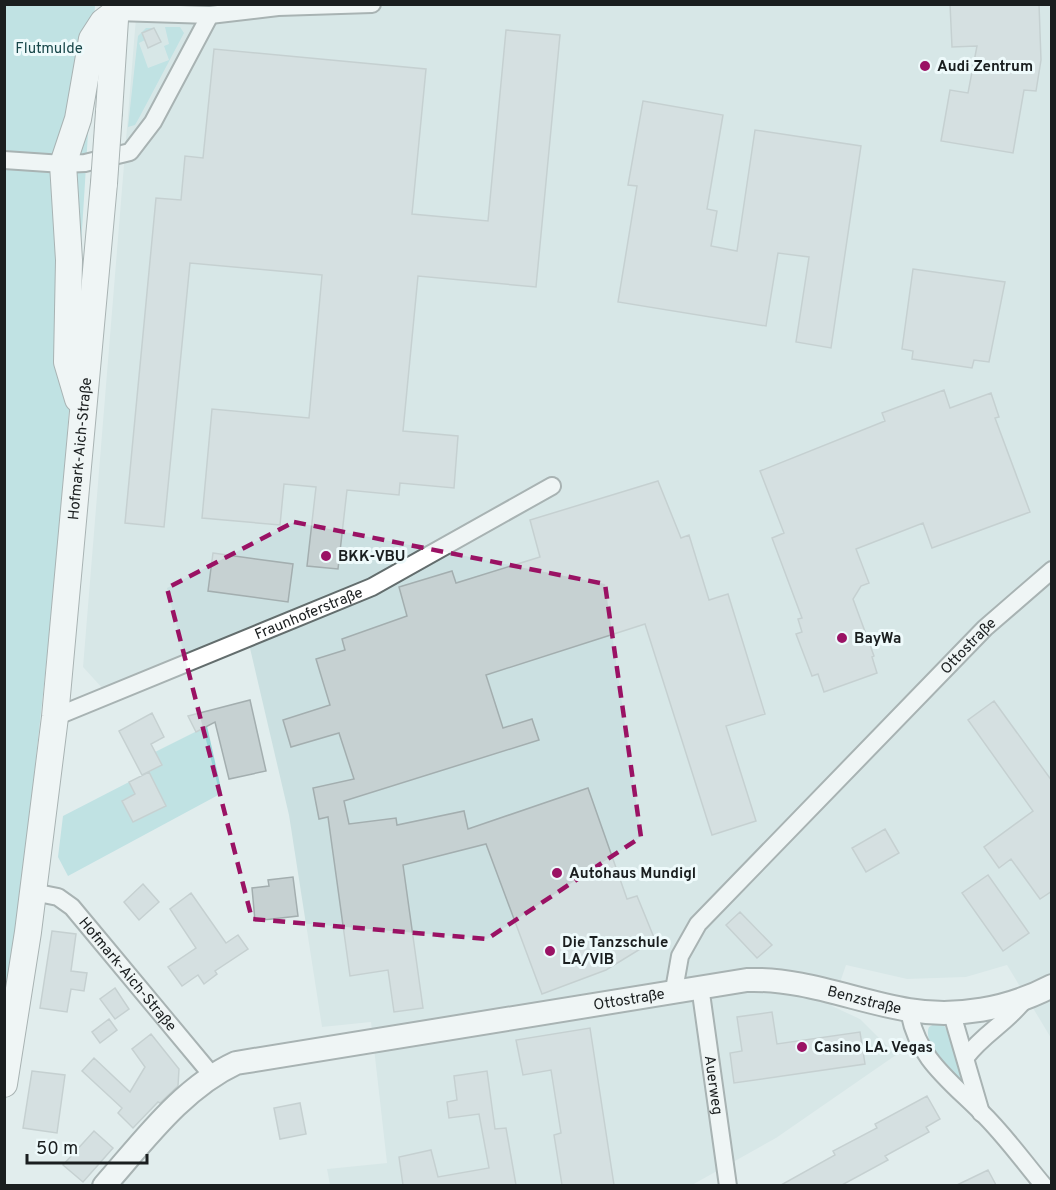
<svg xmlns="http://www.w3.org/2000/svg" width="1056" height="1190" font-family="Overpass,sans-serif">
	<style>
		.built { fill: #cbe0e1 }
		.green { fill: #97d4d8 }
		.building { fill: #c6d1d2; stroke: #a3aeaf; stroke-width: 1.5 }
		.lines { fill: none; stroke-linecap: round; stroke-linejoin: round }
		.street-casing { stroke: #636d6d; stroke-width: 20 }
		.secondary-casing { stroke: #636d6d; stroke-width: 26 }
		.primary-casing { stroke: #636d6d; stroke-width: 28 }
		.street { stroke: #fff; stroke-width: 16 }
		.secondary { stroke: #fff; stroke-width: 22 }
		.primary { stroke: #fff; stroke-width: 26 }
		.primary-bridge-casing { stroke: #636d6d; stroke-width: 28; stroke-linecap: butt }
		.primary-bridge { stroke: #fff; stroke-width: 26 }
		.marked { fill: none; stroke: #9a1264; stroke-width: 4.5; stroke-dasharray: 12 8; stroke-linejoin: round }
		.poi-dot { fill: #9a1264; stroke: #eefafb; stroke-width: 2 }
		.labels { text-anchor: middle; stroke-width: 6; stroke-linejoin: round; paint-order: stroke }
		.park-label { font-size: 15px; fill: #19474a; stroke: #eefafb }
		.poi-label { font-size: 15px; font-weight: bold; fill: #1a1e1f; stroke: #eefafb; text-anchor: start }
		.street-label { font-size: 15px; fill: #1a1e1f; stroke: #eefafb }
	</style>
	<rect width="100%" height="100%" fill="#e1eded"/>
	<path class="built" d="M137 5H1051V1038L1007 965 966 977 907 979 846 965 832 1006 860 1019 896 1055 776 1138 692 1185H330L327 1169 387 1163 371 1022 322 1027 289 815 246 631 104 690 83 667Z"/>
	<path class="green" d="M5 5H95C78 338 52 672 5 1002Z
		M165 27H180L184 33 139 118 135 125 128 127 138 36 146 28H154L143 33 145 40 139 43 148 68 169 60 164 46 169 44Z
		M207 726 222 793 68 876 58 857 63 816 129 782 135 794 122 801 133 822 166 806 149 772 162 765 155 752Z
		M936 1023 944 1025 947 1031 964 1085C950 1078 922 1042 929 1027Z"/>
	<path class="building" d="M950 4H1039L1041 60 1036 91 1024 90 1013 153 941 141 950 90 968 93 977 46 952 47Z
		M154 28 161 42 148 48 142 33Z
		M506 30 560 35 536 287 418 276 403 431 458 436 454 488 400 483 399 495 347 490 338 569 307 566 316 487 284 484 280 525 202 518 212 409 309 418 322 275 190 263 164 527 125 523 156 198 181 200 185 156 203 158 214 49 426 69 412 214 488 221Z
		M643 101 723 115 707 209 717 211 711 246 737 251 755 130 861 146 831 348 796 342 809 257 778 253 766 326 618 302 637 186 628 185Z
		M913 269 1005 282 989 362 974 360 972 368 912 359 913 351 902 349Z
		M944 390 950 408 991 393 999 417 995 418 1030 512 932 548 923 523 856 549 869 583 861 586 853 599 874 656 872 657 877 673 824 692 818 674 812 676 796 634 802 632 798 619 802 618 772 538 784 533 760 471 885 421 882 413Z
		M658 481 681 538 689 535 709 600 728 594 765 714 726 726 756 821 712 835 645 624 486 675 503 728 532 719 539 740 344 801 349 824 396 818 397 825 464 811 468 829 588 788 627 899 637 896 655 940 606 970 542 994 486 844 403 865 423 1008 394 1012 388 970 350 976 328 817 319 819 313 788 354 779 339 733 291 747 283 720 330 705 316 659 345 650 342 639 407 616 399 587 452 571 456 583 540 557 530 520Z
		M213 553 293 564 288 602 208 591Z
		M250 700 266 771 229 779 215 722 196 732 188 716Z
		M994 701 1052 781V891L1040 899 1011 859 999 868 984 847 1033 811 968 720Z
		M152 713 164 737 151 744 162 765 142 775 119 731Z
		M149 772 166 806 133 822 122 801 135 794 129 782Z
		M885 829 899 853 866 872 852 848Z
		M988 875 1029 933 1003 951 962 893Z
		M293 877 298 916 255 921 252 888 269 886 268 880Z
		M143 884 159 902 139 920 124 902Z
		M191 893 226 943 238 935 248 949 215 971 217 974 204 984 198 975 182 986 168 967 196 948 170 909Z
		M740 912 772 945 757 958 726 925Z
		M52 931 76 934 71 971 87 973 84 991 71 989 67 1012 40 1008Z
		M115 988 129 1009 115 1019 100 999Z
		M772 1012 777 1044 860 1032 865 1064 734 1083 730 1053 742 1051 737 1017Z
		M109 1019 117 1030 100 1043 92 1032Z
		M590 1028 614 1185H562L554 1135 561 1133 551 1070 523 1075 516 1040Z
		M151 1034 179 1069 178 1086 160 1103 158 1102 133 1128 118 1113 122 1108 82 1071 94 1058 130 1092 145 1067 132 1049Z
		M32 1071 65 1075 57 1133 23 1128Z
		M487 1071 495 1129 506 1128 516 1185H403L399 1157 431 1150 438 1177 489 1168 479 1114 449 1118 447 1102 457 1100 454 1076Z
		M927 1096 940 1119 926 1127 929 1132 885 1156 888 1160 842 1185H781L835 1155 833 1151 877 1128 875 1124Z
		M300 1103 306 1134 280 1139 274 1108Z
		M94 1131 113 1148 83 1182 63 1165Z
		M988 1170 996 1185H957Z"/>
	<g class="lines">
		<defs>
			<g id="street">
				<path d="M116 12 210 15 278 7 372 4"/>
				<path d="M4 160 63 164 85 163 130 152 153 122 210 15"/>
				<path id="s1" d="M55 717 372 587 552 486"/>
				<path id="s2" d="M33 892 58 897 72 907 211 1074"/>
				<path id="s3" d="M700 986 728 1186"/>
				<path id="s4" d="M674 990 680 956 698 924 985 628 1052 570"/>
				<path d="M909 1010C916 1057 949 1080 981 1112 1004 1134 1023 1161 1044 1186"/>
				<path d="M952 1014 981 1113"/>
				<path d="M966 1057C983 1034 1008 1022 1025 999"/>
			</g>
			<g id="secondary">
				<path id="s5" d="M104 1186C143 1142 182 1088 236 1063L747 980C804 978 855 1001 909 1010 957 1018 1008 1009 1052 986"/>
			</g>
			<g id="primary">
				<path d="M109 112 116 4"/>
				<path d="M78 399 67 362 69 260 63 164 78 119 92 39 103 22 116 12"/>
				<path id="s6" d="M4 1084 28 932 55 717 104 183"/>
			</g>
		</defs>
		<use href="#street" class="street-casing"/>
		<use href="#secondary" class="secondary-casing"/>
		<use href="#primary" class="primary-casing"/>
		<use href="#street" class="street"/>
		<use href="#secondary" class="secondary"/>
		<use href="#primary" class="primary"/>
		<defs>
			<path id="primary-bridge" d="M104 183 109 112"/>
		</defs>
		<use href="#primary-bridge" class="primary-bridge-casing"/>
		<use href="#primary-bridge" class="primary-bridge"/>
	</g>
	<path d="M0 0H1056V1190H0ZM294 522 605 584 641 837 487 939 252 919 167 588Z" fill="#e1eded" fill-opacity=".55" fill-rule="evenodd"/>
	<path class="marked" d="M294 522 605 584 641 837 487 939 252 919 167 588Z"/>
	<g class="poi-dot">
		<circle cx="925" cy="66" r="6"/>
		<circle cx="326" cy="556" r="6"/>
		<circle cx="842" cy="638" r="6"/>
		<circle cx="557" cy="873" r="6"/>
		<circle cx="550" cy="951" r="6"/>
		<circle cx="802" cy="1047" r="6"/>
	</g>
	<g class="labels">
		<g class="park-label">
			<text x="49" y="53">Flutmulde</text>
		</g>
		<g class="poi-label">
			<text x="937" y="71">Audi Zentrum</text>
			<text x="338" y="561">BKK-VBU</text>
			<text x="854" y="643">BayWa</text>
			<text x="569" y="878">Autohaus Mundigl</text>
			<text x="562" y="947">Die Tanzschule<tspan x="562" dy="17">LA/VIB</tspan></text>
			<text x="814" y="1052">Casino LA. Vegas</text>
		</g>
		<g class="street-label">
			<text dy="5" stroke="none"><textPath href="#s6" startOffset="640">Hofmark-Aich-Straße</textPath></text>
			<text dy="5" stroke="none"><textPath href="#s1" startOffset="274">Fraunhoferstraße</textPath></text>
			<text dy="5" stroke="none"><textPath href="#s4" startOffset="459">Ottostraße</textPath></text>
			<text dy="5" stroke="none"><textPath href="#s2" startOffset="130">Hofmark-Aich-Straße</textPath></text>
			<text dy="5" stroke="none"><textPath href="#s5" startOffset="580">Ottostraße</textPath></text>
			<text dy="5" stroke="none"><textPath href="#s5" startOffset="819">Benzstraße</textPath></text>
			<text dy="5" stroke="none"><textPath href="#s3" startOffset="100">Auerweg</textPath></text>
		</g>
	</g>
	<rect width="1056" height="1190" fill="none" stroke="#1a1e1f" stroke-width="12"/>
	<path d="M27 1154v9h120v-9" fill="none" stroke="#1a1e1f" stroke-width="3"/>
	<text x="36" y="1154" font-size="18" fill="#1a1e1f" stroke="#eefafb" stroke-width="4.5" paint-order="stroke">50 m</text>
</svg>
